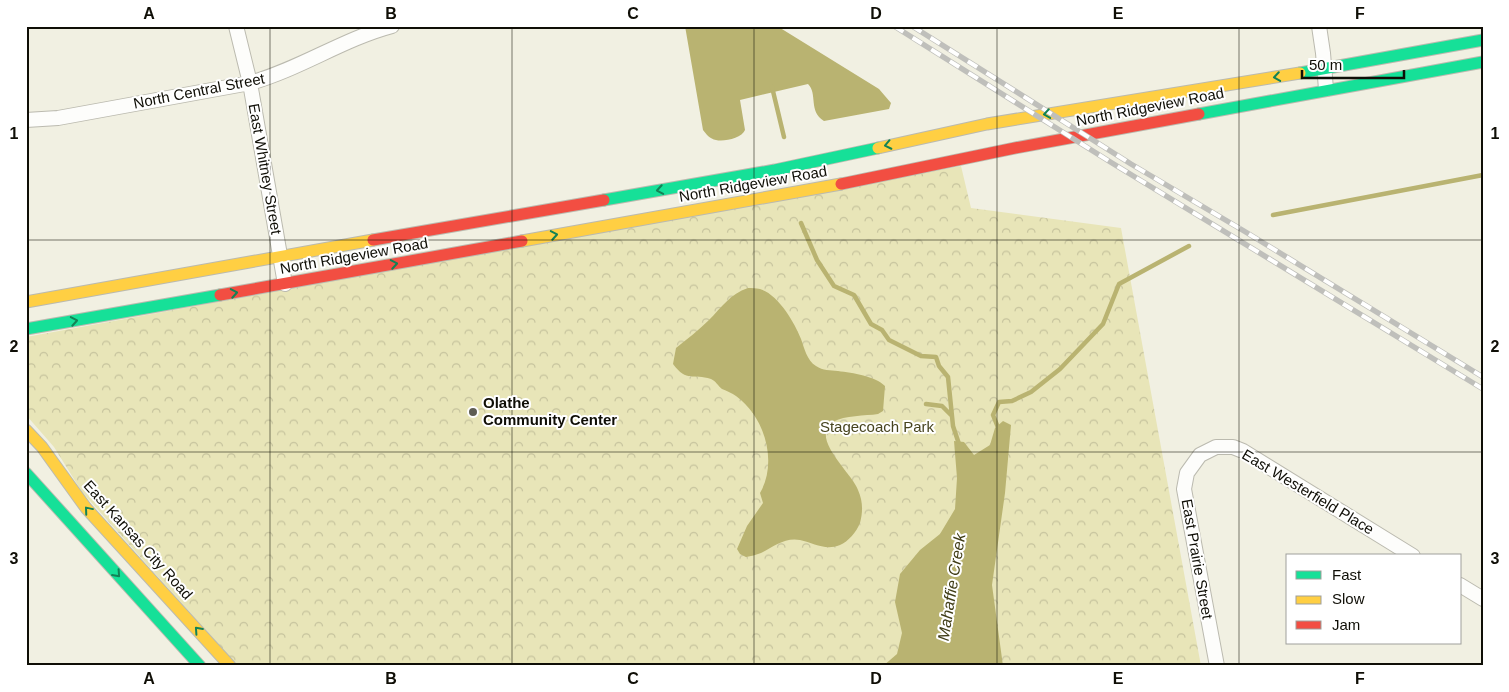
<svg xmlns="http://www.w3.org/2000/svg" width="1509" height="692" font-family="Helvetica,sans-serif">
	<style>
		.park { fill: url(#park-crowns) }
		.water { fill: #b9b371 }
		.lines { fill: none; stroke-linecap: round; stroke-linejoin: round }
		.stream { stroke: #b9b371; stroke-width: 4.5 }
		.street-casing { stroke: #bbbaaf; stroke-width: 16 }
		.fast-casing { stroke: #bbbaaf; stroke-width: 13 }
		.slow-casing { stroke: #bbbaaf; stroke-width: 13 }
		.jam-casing { stroke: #bbbaaf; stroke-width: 13 }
		.street { stroke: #fdfdfb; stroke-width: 14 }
		.fast { stroke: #16e098; stroke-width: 11 }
		.slow { stroke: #ffcf43; stroke-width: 11 }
		.jam { stroke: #f24e42; stroke-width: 11 }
		.rail-casing { stroke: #bfbfbb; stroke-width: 5.5 }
		.rail { stroke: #fff; stroke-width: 4; stroke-dasharray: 11; stroke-linecap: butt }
		.oneway { stroke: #138256 }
		.grid { fill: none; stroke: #0f0e06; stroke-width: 1; stroke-opacity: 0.55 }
		.poi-dot { fill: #5e5d53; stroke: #fff; stroke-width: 2 }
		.labels { text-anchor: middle; stroke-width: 4; stroke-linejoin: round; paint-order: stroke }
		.street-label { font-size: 15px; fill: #0f0e06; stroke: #fff }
		.poi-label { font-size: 15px; font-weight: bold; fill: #0f0e06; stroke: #fff; text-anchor: start }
		.park-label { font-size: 15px; fill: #47441f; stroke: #fff }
		.water-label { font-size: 16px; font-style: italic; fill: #403d17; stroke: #fff }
		.neatline { fill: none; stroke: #0f0e06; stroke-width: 2 }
		.grid-label { font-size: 16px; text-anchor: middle; font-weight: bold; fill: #0f0e06 }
	</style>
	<defs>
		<pattern id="park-crowns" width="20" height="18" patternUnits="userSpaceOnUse" patternTransform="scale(1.25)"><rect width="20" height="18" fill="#e8e5b8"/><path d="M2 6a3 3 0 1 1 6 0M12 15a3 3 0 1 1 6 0" fill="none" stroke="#c6c39d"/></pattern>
	</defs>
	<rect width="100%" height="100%" fill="#f1f0e2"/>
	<path class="park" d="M961 166 971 208 1121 228 1201 666H238L82 492 54 447 26 415V337Z"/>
	<path class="water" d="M685 26H777L879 89 891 103 889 109 824 121C808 111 818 94 808 84L740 100 745 130C742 138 724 142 716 140 710 139 706 134 703 130Z
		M748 288C752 288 756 288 760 289 778 294 795 323 801 339 804 347 807 361 816 366 823 371 830 370 838 371 853 373 875 376 885 386L883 411 878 414C865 416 845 415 833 422 809 438 852 473 858 490 863 501 863 512 860 523 857 531 848 542 840 545 825 551 814 543 800 540 785 537 773 547 761 553 756 555 751 556 746 557L740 554 737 549 747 526 763 503 760 493C778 462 765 417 736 396 732 393 727 391 722 389 718 386 716 381 711 379 693 373 687 383 673 364L676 348C687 339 699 330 709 320 722 307 730 294 748 288Z
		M1003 421 1011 425 1005 493 992 585 1003 666H883L897 654 902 633 895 602 900 574 920 550 940 534 955 509 957 478 954 441 964 442 974 455 990 445 995 428Z"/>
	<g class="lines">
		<path class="stream" d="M772 87 784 137
			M1273 215 1483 175
			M801 223 817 260 834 286 854 295 871 324 882 330 889 340 921 356 936 357 939 366 948 377 953 426 960 447
			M926 404 942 406 951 415
			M999 430 993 415 999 402 1012 401 1031 392 1060 369 1103 324 1119 284 1189 246"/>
		<defs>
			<path id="street" d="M236 26 250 83 285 284
				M1319 26 1323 53 1326 89
				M26 120 58 118 250 83C300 69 343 39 392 26
				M1460 585 1483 599
				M1217 666 1184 489 1187 473 1200 455 1216 447H1233L1243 451 1413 556"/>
			<path id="fast" d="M1300 73 1483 40
				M1199 114 1483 62
				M604 200 775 170 878 148
				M26 329 220 295
				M26 473 200 666"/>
			<path id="slow" d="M878 148 987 124 1300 73
				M522 241 841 184
				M26 302 373 240
				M26 430 42 447 86 508 230 666"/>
			<path id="jam" d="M841 184 1015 148 1199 114
				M373 240 604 200
				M220 295 522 241"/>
		</defs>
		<use href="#street" class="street-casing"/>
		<use href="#fast" class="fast-casing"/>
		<use href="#slow" class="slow-casing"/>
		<use href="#jam" class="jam-casing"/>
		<use href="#street" class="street"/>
		<use href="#fast" class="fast"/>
		<use href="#slow" class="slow"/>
		<use href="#jam" class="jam"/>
		<defs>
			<path id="rail" d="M894 26 1112 163 1483 389
				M912 26 1131 164 1244 231 1483 377"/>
		</defs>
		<use href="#rail" class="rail-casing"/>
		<use href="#rail" class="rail"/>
	</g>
	<defs><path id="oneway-chevron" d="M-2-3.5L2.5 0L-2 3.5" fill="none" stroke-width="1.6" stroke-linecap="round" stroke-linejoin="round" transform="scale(1.25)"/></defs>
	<g class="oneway">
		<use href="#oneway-chevron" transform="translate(1277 77) rotate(171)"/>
		<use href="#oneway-chevron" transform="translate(1047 114) rotate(171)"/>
		<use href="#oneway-chevron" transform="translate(888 145) rotate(168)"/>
		<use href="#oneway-chevron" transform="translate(660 190) rotate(170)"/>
		<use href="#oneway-chevron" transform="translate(554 235) rotate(-10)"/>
		<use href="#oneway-chevron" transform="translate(394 264) rotate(-10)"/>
		<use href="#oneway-chevron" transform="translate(234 293) rotate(-10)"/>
		<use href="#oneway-chevron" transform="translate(74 321) rotate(-10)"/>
		<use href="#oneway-chevron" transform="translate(88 510) rotate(-130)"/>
		<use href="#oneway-chevron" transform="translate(117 574) rotate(48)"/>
		<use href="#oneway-chevron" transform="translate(198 630) rotate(-132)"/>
	</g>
	<path class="grid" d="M270 26V666M512 26V666M754 26V666M997 26V666M1239 26V666M26 240H1483M26 452H1483"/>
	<circle class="poi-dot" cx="473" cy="412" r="5"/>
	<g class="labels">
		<g class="street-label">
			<text transform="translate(199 91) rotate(-11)" y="5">North Central Street</text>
			<text transform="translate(1150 107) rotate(-11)" y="5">North Ridgeview Road</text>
			<text transform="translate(265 169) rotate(80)" y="5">East Whitney Street</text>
			<text transform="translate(753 184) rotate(-10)" y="5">North Ridgeview Road</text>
			<text transform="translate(354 256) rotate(-10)" y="5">North Ridgeview Road</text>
			<text transform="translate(1308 492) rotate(31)" y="5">East Westerfield Place</text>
			<text transform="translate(138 540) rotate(48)" y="5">East Kansas City Road</text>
			<text transform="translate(1197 559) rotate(80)" y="5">East Prairie Street</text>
		</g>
		<g class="poi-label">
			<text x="483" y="408">Olathe<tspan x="483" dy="17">Community Center</tspan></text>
		</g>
		<g class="park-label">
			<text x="877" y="432">Stagecoach Park</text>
		</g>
		<g class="water-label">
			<text transform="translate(951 587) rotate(-81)" y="6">Mahaffie Creek</text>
		</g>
	</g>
	<rect width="1509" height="692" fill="none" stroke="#ffffff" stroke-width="55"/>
	<rect x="1286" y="554" width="175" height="90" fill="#ffffff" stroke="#9f9f9b"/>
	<rect x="1296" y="571" width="25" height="8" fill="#16e098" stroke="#9f9f9b"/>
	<text x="1332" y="580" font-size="15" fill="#0f0e06">Fast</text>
	<rect x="1296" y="596" width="25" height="8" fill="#ffcf43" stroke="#9f9f9b"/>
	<text x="1332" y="604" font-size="15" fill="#0f0e06">Slow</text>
	<rect x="1296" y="621" width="25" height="8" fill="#f24e42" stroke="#9f9f9b"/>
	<text x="1332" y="630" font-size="15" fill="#0f0e06">Jam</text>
	<path d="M1302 70v8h102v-8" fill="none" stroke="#0f0e06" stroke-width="2.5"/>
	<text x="1309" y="70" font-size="15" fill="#0f0e06" stroke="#ffffff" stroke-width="4" paint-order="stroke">50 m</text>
	<rect x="28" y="28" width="1454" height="636" class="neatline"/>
	<g class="grid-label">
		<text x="149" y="19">A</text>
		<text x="391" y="19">B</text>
		<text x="633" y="19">C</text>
		<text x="876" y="19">D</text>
		<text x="1118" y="19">E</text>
		<text x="1360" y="19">F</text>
		<text x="14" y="139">1</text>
		<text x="1495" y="139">1</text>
		<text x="14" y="352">2</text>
		<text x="1495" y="352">2</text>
		<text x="14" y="564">3</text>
		<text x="1495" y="564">3</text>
		<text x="149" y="684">A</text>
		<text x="391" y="684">B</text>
		<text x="633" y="684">C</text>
		<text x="876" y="684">D</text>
		<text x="1118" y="684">E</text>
		<text x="1360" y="684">F</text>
	</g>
</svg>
